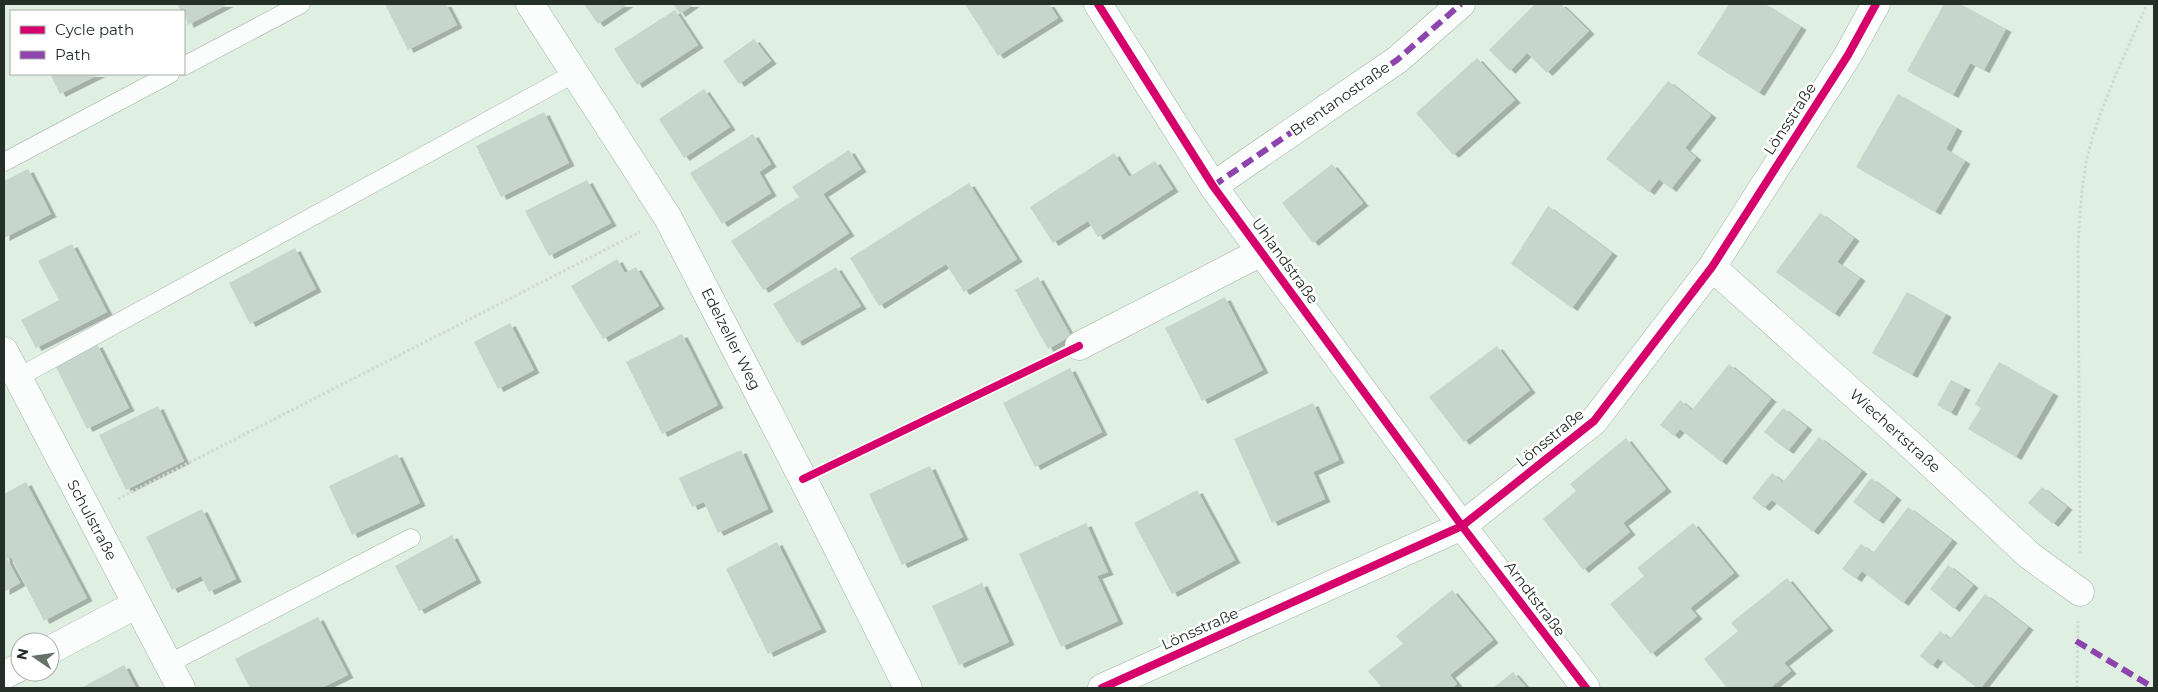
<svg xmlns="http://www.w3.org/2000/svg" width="2158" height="692" font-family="Montserrat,sans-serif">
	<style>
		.building { fill: #c6d6cd; filter: url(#shadow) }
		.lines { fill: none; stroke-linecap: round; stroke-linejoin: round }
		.service-casing { stroke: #a5b2a8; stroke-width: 19 }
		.minor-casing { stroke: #a5b2a8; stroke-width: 29 }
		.secondary-casing { stroke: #a5b2a8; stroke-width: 29 }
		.path { stroke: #d4d8d4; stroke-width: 3; stroke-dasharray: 2.5 2.5; stroke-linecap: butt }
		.service { stroke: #fafdfb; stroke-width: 18 }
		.minor { stroke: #fafdfb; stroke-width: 28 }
		.secondary { stroke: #fafdfb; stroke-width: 28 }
		.quiet { stroke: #8e44ad; stroke-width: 6; stroke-dasharray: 12 6; stroke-linecap: butt }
		.cycleway-casing { stroke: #fff; stroke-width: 11 }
		.cycleway { stroke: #d6006c; stroke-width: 8 }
		.labels { text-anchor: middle; stroke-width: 5; stroke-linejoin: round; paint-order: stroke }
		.street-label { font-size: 15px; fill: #242f27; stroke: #fff }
	</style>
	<defs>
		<filter id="shadow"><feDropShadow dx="5.5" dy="3" stdDeviation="0" flood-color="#0004"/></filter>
	</defs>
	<rect width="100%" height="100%" fill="#dfefe2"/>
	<path class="building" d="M177 4H228L188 25 184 11H181Z
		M385 4H446L457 25 408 50Z
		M584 4H628L598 24Z
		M673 4H694L680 14Z
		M965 4H1049L1058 18 998 56Z
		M1535 4H1561L1589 31 1547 73 1527 53 1510 71 1489 50Z
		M1729 4H1765L1801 27 1759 93 1697 54Z
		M1944 4H1960L2006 29 1984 70 1970 63 1953 95 1907 71Z
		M675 10 698 45 637 85 614 49Z
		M754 39 771 61 739 84 723 61Z
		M1477 58 1515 100 1453 155 1416 113Z
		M50 74H100L60 94Z
		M1668 81 1711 115 1685 148 1696 157 1671 189 1659 179 1649 192 1606 159Z
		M704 89 730 127 684 158 659 119Z
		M1898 94 1957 128 1946 149 1965 161 1935 212 1856 167Z
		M544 112 569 163 501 197 476 146Z
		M753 134 771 164 759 172 771 193 722 224 690 173Z
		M849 150 861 169 823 194 849 233 763 290 731 241 799 197 792 187Z
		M1114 153 1129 177 1155 161 1173 189 1098 237 1088 221 1053 243 1030 207Z
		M1332 164 1363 203 1313 243 1282 203Z
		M28 169 51 214 4 238V181Z
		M587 180 611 223 549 256 525 211Z
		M969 183 1017 259 964 292 946 264 879 306 850 258Z
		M1548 206 1612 253 1572 308 1511 264Z
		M1820 213 1854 238 1837 262 1860 278 1834 314 1776 272Z
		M72 244 107 312 36 348 21 320 59 300 38 261Z
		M295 248 316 289 250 324 229 283Z
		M617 259 625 273 636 267 659 306 603 339 571 286Z
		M836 267 861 306 797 343 773 304Z
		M1038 277 1071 336 1048 349 1015 290Z
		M1907 292 1946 314 1912 375 1872 353Z
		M1225 297 1263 370 1202 401 1165 328Z
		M510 323 534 370 498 389 474 342Z
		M682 334 718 405 662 434 626 362Z
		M97 344 129 408 87 429 55 365Z
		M1497 346 1530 390 1464 442 1429 397Z
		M1999 362 2053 393 2016 457 1968 429 1981 408 1975 404Z
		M1729 364 1771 399 1721 462 1680 429 1674 436 1660 425 1680 400 1692 410Z
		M1070 368 1102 432 1035 467 1003 403Z
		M1951 380 1965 387 1951 413 1937 405Z
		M1313 403 1339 460 1313 472 1325 499 1272 523 1234 439Z
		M158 406 184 461 126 490 99 435Z
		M1783 408 1807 427 1788 451 1764 432Z
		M1819 437 1862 471 1813 532 1772 500 1764 508 1752 498 1772 473 1783 482Z
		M1626 438 1666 489 1623 523 1630 532 1583 570 1543 519 1576 491 1570 484Z
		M741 450 768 509 718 533 704 502 692 507 679 478Z
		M397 454 420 503 352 535 329 486Z
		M930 466 963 537 902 565 869 494Z
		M1871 478 1896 497 1878 521 1853 502Z
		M26 482 87 598 44 621 11 557 7 559 20 583 4 592V494Z
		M2042 487 2067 507 2053 524 2028 503Z
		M1197 490 1235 560 1172 594 1134 523Z
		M1908 507 1952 540 1903 603 1862 571 1856 579 1842 569 1861 544 1873 553Z
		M202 509 236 579 209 592 201 576 172 590 146 537Z
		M1086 523 1108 572 1097 576 1118 621 1061 647 1019 554Z
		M1693 523 1734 573 1690 608 1697 616 1651 654 1610 604 1644 576 1637 568Z
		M452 535 476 580 419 611 395 566Z
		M777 542 821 629 768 654 726 569Z
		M1948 565 1973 585 1954 609 1930 589Z
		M1787 578 1828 628 1784 663 1791 671 1770 688H1727L1704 659 1738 631 1731 623Z
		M982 583 1009 642 959 665 932 606Z
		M1452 590 1493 640 1450 675 1457 684 1452 688H1382L1368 671 1403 644 1396 636Z
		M1985 594 2028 627 1981 688H1977L1938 658 1932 666 1920 656 1940 631 1950 639Z
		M318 617 348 675 321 688H250L235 659Z
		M124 665 136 688H81Z
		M1513 672 1527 688H1493Z"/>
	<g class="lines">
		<defs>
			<path id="service" d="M184 66 301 4
				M4 162 170 74
				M17 378 575 73
				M168 664 411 538"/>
			<path id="minor" d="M1098 4 1213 186 1462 526 1586 688
				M1213 186 1397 60 1461 4
				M1712 267 1914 448 2030 556 2080 592
				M1079 346 1261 252
				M4 351 181 688
				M50 650 137 604
				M4 675 20 667
				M1102 688 1462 526 1594 421 1712 267 1848 55 1876 4"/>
			<path id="secondary" d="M530 4 668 218 803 479 908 688"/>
		</defs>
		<use href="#service" class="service-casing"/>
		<use href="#minor" class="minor-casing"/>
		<use href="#secondary" class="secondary-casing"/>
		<path class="path" d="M118 499 640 232
			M2080 553 2078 246C2080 216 2081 184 2088 154 2101 103 2126 53 2147 4
			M2077 688 2078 621"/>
		<use href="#service" class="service"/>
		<use href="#minor" class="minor"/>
		<use href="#secondary" class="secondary"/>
		<path class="quiet" d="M1213 186 1397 60 1461 4
			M2076 641 2154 688"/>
		<defs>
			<path id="cycleway" d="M1098 4 1213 186 1462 526 1586 688
				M803 479 1079 346
				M1102 688 1462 526 1594 421 1712 267 1848 55 1876 4"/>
		</defs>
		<use href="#cycleway" class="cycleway-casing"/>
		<use href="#cycleway" class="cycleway"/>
	</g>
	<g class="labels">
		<g class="street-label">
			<text transform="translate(1340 99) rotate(-35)" y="5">Brentanostraße</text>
			<text transform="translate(1790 119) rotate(-57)" y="5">Lönsstraße</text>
			<text transform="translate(1285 261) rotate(54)" y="5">Uhlandstraße</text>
			<text transform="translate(731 339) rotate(63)" y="5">Edelzeller Weg</text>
			<text transform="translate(1895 431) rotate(42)" y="5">Wiechertstraße</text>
			<text transform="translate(1550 438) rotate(-39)" y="5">Lönsstraße</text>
			<text transform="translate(92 520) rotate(62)" y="5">Schulstraße</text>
			<text transform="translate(1535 599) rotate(53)" y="5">Arndtstraße</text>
			<text transform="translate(1200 629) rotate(-24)" y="5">Lönsstraße</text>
		</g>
	</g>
	<rect width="2158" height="692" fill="none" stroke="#242f27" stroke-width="10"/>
	<rect x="10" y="10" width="175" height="65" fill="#ffffff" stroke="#a7aca9"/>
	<rect x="20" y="26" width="25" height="8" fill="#d6006c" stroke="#a7aca9"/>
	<text x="55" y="35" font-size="15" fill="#242f27">Cycle path</text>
	<rect x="20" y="51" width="25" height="8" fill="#8e44ad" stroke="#a7aca9"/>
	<text x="55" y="60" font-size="15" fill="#242f27">Path</text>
	<g transform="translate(35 657) rotate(283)"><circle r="24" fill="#ffffff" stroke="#a7aca9"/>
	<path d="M0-4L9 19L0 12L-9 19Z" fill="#657268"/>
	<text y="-8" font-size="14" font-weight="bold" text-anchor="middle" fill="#242f27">N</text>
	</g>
</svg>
